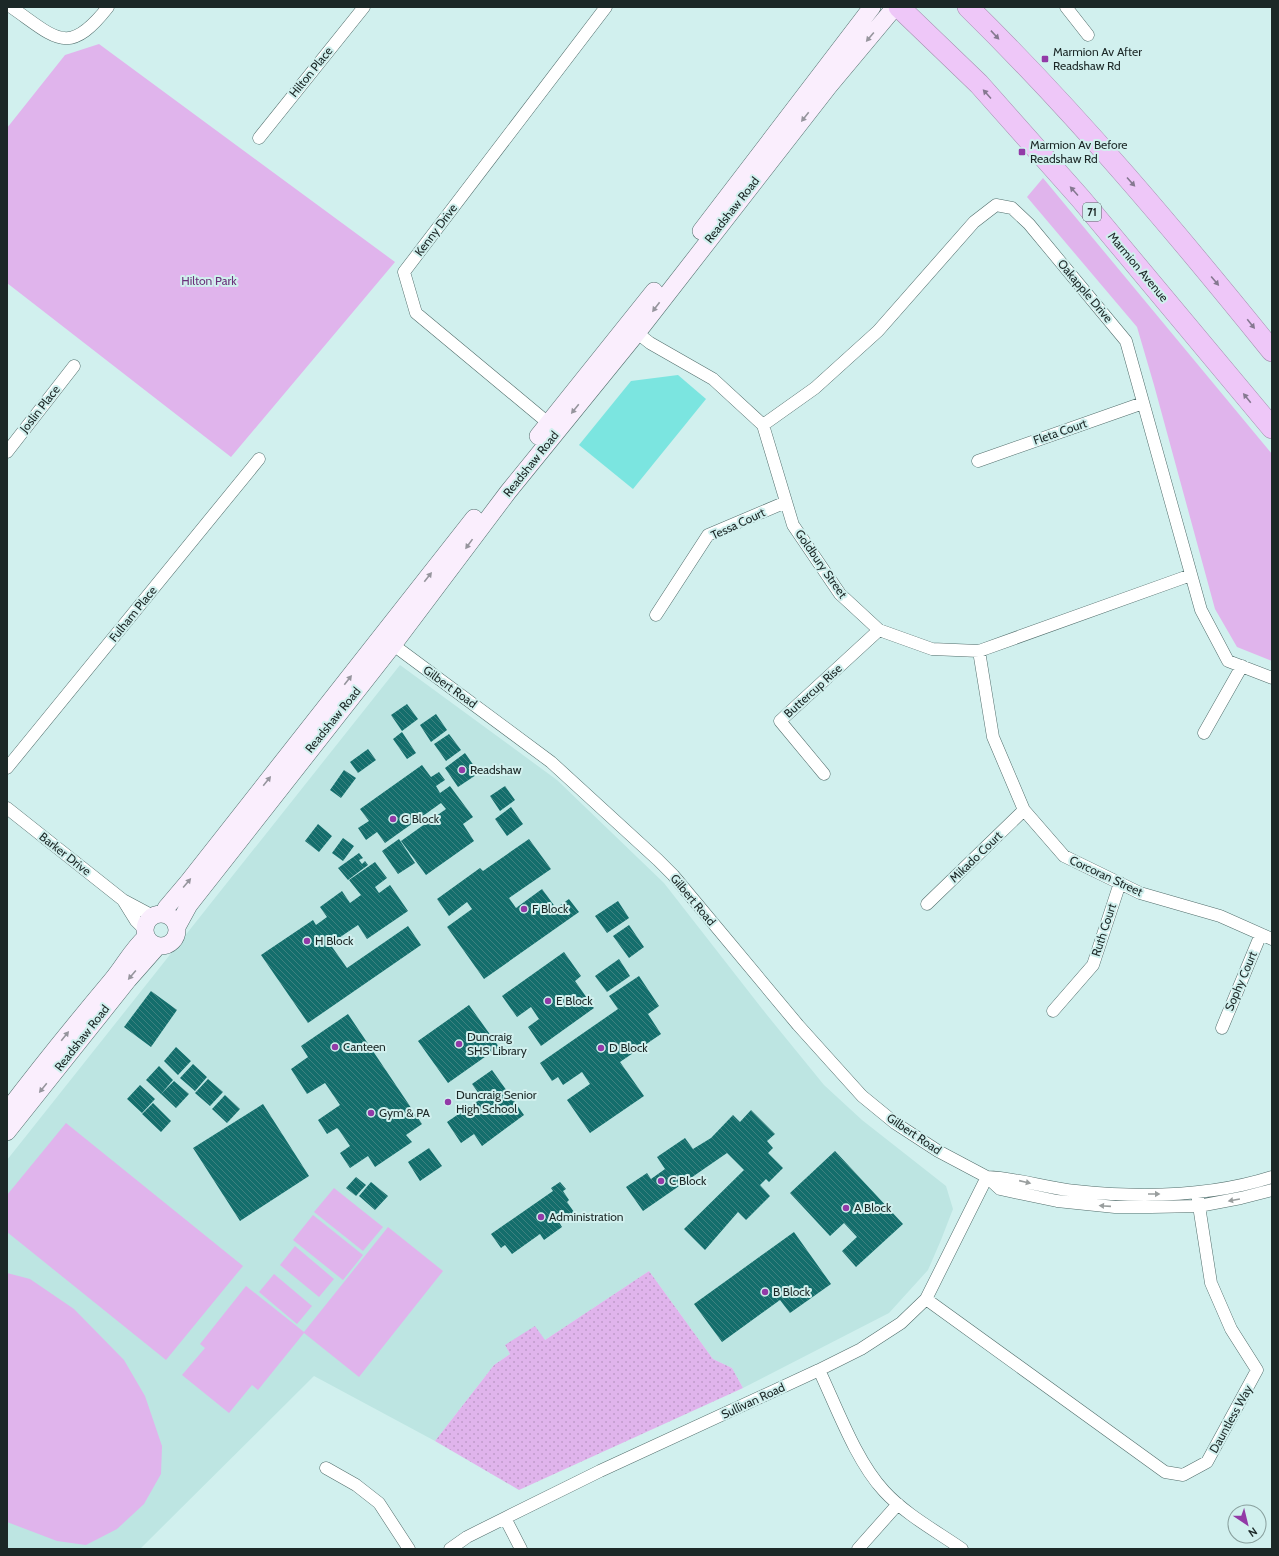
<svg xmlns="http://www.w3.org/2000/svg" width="1279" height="1556" font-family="Cabin,sans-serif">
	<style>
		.built { fill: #bde5e2 }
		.grass { fill: url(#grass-dots) }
		.green { fill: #e0b4ec }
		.water { fill: #7be5e0 }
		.building { fill: url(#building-back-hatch) }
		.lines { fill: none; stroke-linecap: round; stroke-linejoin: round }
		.street-casing { stroke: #516d6b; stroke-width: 13 }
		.secondary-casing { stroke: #516d6b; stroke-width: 18 }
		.highway-casing { stroke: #a48faf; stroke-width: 22 }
		.street { stroke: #fff; stroke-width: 12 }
		.secondary { stroke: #faeefd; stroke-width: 17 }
		.highway { stroke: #eec7f8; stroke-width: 21 }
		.oneway { fill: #857890 }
		.oneway2 { fill: #96959d }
		.oneway3 { fill: #999e9e }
		.poi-dot { fill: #923aa7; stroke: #d1f0ee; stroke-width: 1.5 }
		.labels { text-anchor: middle; stroke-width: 4; stroke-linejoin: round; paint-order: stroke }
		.shield { fill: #d1f0ee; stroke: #526463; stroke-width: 1 }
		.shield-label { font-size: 11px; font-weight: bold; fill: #1c2827 }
		.poi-label { font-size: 12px; fill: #1c2827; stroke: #d1f0ee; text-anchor: start }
		.street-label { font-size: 12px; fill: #1c2827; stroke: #d1f0ee }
		.park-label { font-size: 12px; fill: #6b327a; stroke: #d1f0ee }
	</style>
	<defs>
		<pattern id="grass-dots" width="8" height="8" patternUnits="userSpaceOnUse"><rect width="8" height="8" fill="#e0b4ec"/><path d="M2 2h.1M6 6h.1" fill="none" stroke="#c09bca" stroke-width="1.8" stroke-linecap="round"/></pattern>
		<pattern id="building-back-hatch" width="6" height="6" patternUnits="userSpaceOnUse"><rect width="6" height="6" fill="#146e6c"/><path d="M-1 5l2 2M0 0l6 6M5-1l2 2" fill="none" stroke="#3e8280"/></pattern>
	</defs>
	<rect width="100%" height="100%" fill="#d1f0ee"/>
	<path class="built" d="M400 665 557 780 664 883 767 1015 824 1085 862 1120 946 1186 953 1209 941 1240 928 1270 889 1313 743 1388 732 1368 713 1359 649 1271 545 1340 505 1345 510 1354 494 1365 435 1441 314 1376 140 1549H7V1160Z"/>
	<path class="grass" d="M649 1271 713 1359 732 1368 743 1388 519 1490 435 1441 494 1365 510 1354 505 1345 535 1326 545 1340Z"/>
	<path class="green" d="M99 44 395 262 231 457 7 283V128L65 55Z
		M1043 178 1272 454V661L1237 647 1215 609 1154 385 1137 327 1027 197Z
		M66 1123 243 1266 166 1360 7 1232V1195Z
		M334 1188 383 1227 363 1251 314 1212Z
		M313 1215 363 1255 343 1280 293 1240Z
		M388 1227 443 1271 359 1377 304 1333 258 1390 252 1385 229 1413 182 1375 205 1348 200 1344 246 1286 304 1332Z
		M295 1246 334 1279 319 1297 280 1265Z
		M7 1273 30 1279 74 1309 124 1360 145 1396 162 1446 161 1474 144 1504 117 1529 86 1545 57 1541 7 1522Z
		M274 1274 312 1306 297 1324 259 1292Z"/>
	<path class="water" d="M678 375 706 399 633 489 579 445 631 381Z"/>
	<path class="building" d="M407 704 418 719 402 731 391 715Z
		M436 714 447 730 431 742 420 725Z
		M402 732 416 753 407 759 393 739Z
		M449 734 461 750 446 761 434 744Z
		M368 749 376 760 358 773 350 762Z
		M465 753 479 773 458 787 445 768Z
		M422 765 431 777 439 772 445 780 436 786 440 793 450 786 473 817 463 824 474 841 426 875 401 841 446 809 441 803 385 843 377 832 366 840 358 828 369 821 360 809Z
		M344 770 356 778 341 798 330 790Z
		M505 786 515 800 500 811 490 796Z
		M511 807 523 824 507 836 495 819Z
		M318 824 332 836 319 852 305 841Z
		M343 838 354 846 343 861 332 853Z
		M399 839 415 863 398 874 382 851Z
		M529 839 551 869 509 898 516 908 542 889 556 908 569 899 579 912 484 979 447 927 472 909 467 902 449 916 437 899 480 868 483 871Z
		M359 853 363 858 359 860 362 864 365 861 368 865 348 880 338 868Z
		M375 862 387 878 375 887 379 893 390 885 408 911 367 939 358 925 330 944 347 968 408 926 421 945 308 1023 261 955 313 920 316 925 327 917 320 907 342 891 350 903 361 895 349 880Z
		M618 901 629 918 607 933 595 916Z
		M629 925 644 947 629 958 613 936Z
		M564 952 581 976 575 981 594 1008 541 1046 528 1027 539 1019 531 1007 517 1017 502 996Z
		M619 959 630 976 607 992 595 976Z
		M639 976 659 1006 648 1014 661 1034 620 1062 644 1096 590 1133 567 1100 590 1084 582 1072 563 1085 558 1077 552 1081 540 1063 618 1009 609 996Z
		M151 991 177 1010 151 1047 124 1027Z
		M469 1005 499 1047 448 1083 418 1041Z
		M348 1014 422 1124 406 1135 412 1142 375 1167 368 1156 350 1168 340 1153 350 1146 339 1130 337 1128 327 1134 318 1120 340 1105 325 1083 307 1094 291 1069 308 1057 301 1046Z
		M176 1047 191 1061 178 1075 164 1061Z
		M193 1064 207 1077 195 1091 180 1078Z
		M159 1066 173 1080 161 1094 146 1080Z
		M492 1070 524 1115 482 1146 474 1134 461 1143 447 1122 482 1098 472 1084Z
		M208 1079 223 1092 210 1106 195 1093Z
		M174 1081 189 1094 176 1108 161 1094Z
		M140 1085 155 1099 142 1113 127 1099Z
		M225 1095 240 1109 227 1123 212 1109Z
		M153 1103 171 1121 161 1132 142 1114Z
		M263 1104 309 1176 240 1221 193 1148Z
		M751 1110 775 1134 767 1141 773 1148 768 1153 783 1168 769 1182 766 1179 760 1185 770 1196 746 1220 738 1212 705 1250 684 1229 744 1170 727 1153 643 1211 626 1187 647 1173 651 1179 665 1169 657 1157 685 1138 693 1149 711 1138 733 1115 740 1122Z
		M429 1148 442 1166 420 1181 408 1162Z
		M835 1151 903 1224 856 1267 842 1251 857 1237 844 1223 830 1236 790 1193Z
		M356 1177 366 1185 356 1196 346 1188Z
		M371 1182 388 1196 375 1210 359 1196Z
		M560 1182 566 1189 563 1191 569 1200 567 1202 574 1212 559 1222 562 1227 544 1240 540 1234 512 1254 505 1245 501 1248 491 1234 553 1191 551 1188Z
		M794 1232 831 1284 790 1313 780 1300 722 1342 694 1304Z"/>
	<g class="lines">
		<defs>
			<path id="street" d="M11 7C56 38 68 58 108 7
				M1066 7 1088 35
				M259 138 364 7
				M631 328 650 343 713 379 763 425 793 525 840 594 879 630 932 649 979 651 1191 575
				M763 425 815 388 878 331 974 222 996 205 1012 208 1029 224 1126 341 1201 610 1228 661 1272 678
				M553 427 416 313 404 272 606 7
				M7 452 74 366
				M978 461 1143 403
				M656 615 708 535 786 502
				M388 641 551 762 658 860 673 875 798 1025 862 1096 895 1123 938 1151 987 1177 1000 1189 1057 1201 1115 1207H1151L1199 1206 1241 1198 1272 1190
				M979 651 993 737 1024 810 1064 856 1140 893 1220 916 1272 939
				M1204 733 1242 666
				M7 768 259 459
				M824 774 780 721 879 630
				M7 808 123 900 153 916
				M123 900 136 921 144 929
				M927 904 1024 810
				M1053 1011 1093 965 1120 883
				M1222 1028 1261 934
				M987 1177C1017 1178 1046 1188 1076 1191 1141 1198 1209 1197 1272 1177
				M926 1299 1165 1472 1183 1475 1207 1462 1257 1370 1231 1329 1211 1283 1197 1193
				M819 1370C837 1408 856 1461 884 1491 905 1514 936 1531 962 1549
				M326 1468 356 1485 379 1503 409 1549
				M505 1518 521 1549
				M450 1549 467 1537 505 1518 600 1471 819 1370 861 1349 901 1323 926 1299 987 1177
				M858 1549 898 1504"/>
			<path id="secondary" d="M701 231 872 7
				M538 436 654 291
				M145 930a16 16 0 1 1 32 0a16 16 0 1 1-32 0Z
				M166 914V908L188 882 474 518
				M177 927 189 905 393 645 508 492 637 333 829 86 895 7
				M7 1111C41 1066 76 1023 112 980 124 966 132 949 146 937
				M7 1132 128 980 158 946"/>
			<path id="highway" d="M899 7 979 84 1081 199 1272 428
				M968 7C1077 114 1176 232 1272 351"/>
		</defs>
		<use href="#street" class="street-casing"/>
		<use href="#secondary" class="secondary-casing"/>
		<use href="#highway" class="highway-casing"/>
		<use href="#street" class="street"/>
		<use href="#secondary" class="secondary"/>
		<use href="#highway" class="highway"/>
	</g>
	<defs><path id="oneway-solid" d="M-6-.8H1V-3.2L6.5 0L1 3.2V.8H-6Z"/></defs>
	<g class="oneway">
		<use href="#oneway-solid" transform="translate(995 35) rotate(47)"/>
		<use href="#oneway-solid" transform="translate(987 94) rotate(-132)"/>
		<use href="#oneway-solid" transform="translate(1131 182) rotate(48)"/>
		<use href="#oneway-solid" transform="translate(1074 191) rotate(-132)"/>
		<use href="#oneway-solid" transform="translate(1215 281) rotate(50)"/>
		<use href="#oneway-solid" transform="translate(1251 324) rotate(51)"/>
		<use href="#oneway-solid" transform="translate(1247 398) rotate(-129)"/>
	</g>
	<g class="oneway2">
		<use href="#oneway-solid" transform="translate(870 37) rotate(130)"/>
		<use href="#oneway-solid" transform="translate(805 117) rotate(128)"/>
		<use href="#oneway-solid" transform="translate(656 307) rotate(127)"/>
		<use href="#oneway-solid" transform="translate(575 409) rotate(129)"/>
		<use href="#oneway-solid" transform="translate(469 544) rotate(126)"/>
		<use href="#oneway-solid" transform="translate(428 577) rotate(-52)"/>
		<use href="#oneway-solid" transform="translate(348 680) rotate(-52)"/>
		<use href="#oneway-solid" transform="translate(267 781) rotate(-51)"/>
		<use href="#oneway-solid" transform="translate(187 883) rotate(-50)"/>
		<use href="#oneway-solid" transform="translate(132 975) rotate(130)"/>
		<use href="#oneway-solid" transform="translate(65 1036) rotate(-51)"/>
		<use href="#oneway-solid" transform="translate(43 1088) rotate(129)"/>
	</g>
	<g class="oneway3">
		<use href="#oneway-solid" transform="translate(1025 1182) rotate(13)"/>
		<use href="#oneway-solid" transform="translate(1154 1194)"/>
		<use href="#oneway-solid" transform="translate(1234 1200) rotate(170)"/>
		<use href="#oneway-solid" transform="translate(1105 1206) rotate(-176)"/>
	</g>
	<g class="poi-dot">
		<rect x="1041" y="55" width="8" height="8" rx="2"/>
		<rect x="1018" y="148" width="8" height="8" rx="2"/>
		<circle cx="462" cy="770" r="4"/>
		<circle cx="393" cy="819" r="4"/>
		<circle cx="524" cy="909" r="4"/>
		<circle cx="307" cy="941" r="4"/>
		<circle cx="548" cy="1001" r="4"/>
		<circle cx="459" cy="1044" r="4"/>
		<circle cx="335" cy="1047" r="4"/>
		<circle cx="601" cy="1048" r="4"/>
		<circle cx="448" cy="1102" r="4"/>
		<circle cx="371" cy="1113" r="4"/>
		<circle cx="661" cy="1181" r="4"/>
		<circle cx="846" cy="1208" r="4"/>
		<circle cx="541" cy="1217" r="4"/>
		<circle cx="765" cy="1292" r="4"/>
	</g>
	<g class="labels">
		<rect class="shield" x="1083" y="203" width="18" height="18" rx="3"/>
		<g class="shield-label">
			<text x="1092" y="216">71</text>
		</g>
		<g class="poi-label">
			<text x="1053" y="56">Marmion Av After<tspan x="1053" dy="14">Readshaw Rd</tspan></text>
			<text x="1030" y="149">Marmion Av Before<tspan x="1030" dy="14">Readshaw Rd</tspan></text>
			<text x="470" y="774">Readshaw</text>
			<text x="401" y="823">G Block</text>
			<text x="532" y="913">F Block</text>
			<text x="315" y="945">H Block</text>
			<text x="556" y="1005">E Block</text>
			<text x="467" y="1041">Duncraig<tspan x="467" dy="14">SHS Library</tspan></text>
			<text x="343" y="1051">Canteen</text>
			<text x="609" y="1052">D Block</text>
			<text x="456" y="1099">Duncraig Senior<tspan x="456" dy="14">High School</tspan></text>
			<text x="379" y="1117">Gym &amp; PA</text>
			<text x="669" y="1185">C Block</text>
			<text x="854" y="1212">A Block</text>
			<text x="549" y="1221">Administration</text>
			<text x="773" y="1296">B Block</text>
		</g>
		<g class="street-label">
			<text transform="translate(311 72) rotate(-51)" y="4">Hilton Place</text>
			<text transform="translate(732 210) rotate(-52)" y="4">Readshaw Road</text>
			<text transform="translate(436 230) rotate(-53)" y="4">Kenny Drive</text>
			<text transform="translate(1138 267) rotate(50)" y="4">Marmion Avenue</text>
			<text transform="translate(1085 291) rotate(50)" y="4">Oakapple Drive</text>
			<text transform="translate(40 409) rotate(-52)" y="4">Joslin Place</text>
			<text transform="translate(1060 432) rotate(-19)" y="4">Fleta Court</text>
			<text transform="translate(531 464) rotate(-51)" y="4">Readshaw Road</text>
			<text transform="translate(738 524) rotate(-25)" y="4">Tessa Court</text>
			<text transform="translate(821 564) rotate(55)" y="4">Goldbury Street</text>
			<text transform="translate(133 614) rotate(-51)" y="4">Fulham Place</text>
			<text transform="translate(450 687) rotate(36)" y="4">Gilbert Road</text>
			<text transform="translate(813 691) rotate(-42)" y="4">Buttercup Rise</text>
			<text transform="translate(333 720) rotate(-51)" y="4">Readshaw Road</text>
			<text transform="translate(65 854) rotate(38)" y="4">Barker Drive</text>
			<text transform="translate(976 857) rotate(-44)" y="4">Mikado Court</text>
			<text transform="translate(1106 876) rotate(25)" y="4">Corcoran Street</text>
			<text transform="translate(693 900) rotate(50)" y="4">Gilbert Road</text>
			<text transform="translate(1104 930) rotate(-72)" y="4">Ruth Court</text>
			<text transform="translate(1241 981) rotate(-67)" y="4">Sophy Court</text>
			<text transform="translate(82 1038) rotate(-52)" y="4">Readshaw Road</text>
			<text transform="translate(914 1134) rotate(34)" y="4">Gilbert Road</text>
			<text transform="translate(753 1401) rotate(-25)" y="4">Sullivan Road</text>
			<text transform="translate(1231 1419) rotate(-61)" y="4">Dauntless Way</text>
		</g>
		<g class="park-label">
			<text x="209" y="285">Hilton Park</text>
		</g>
	</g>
	<rect width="1279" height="1556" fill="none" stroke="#1c2827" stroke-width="16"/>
	<g transform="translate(1247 1524) rotate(145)"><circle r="19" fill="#d1f0ee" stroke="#89a09e"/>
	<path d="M0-3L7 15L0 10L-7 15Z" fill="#923aa7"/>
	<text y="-6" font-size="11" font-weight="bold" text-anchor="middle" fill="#1c2827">N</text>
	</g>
</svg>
